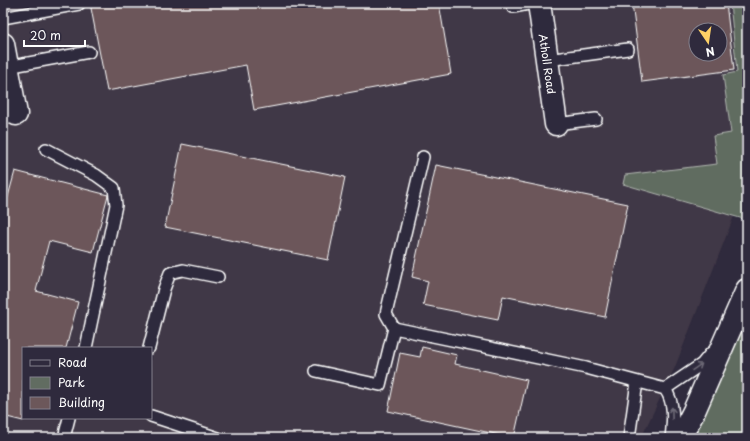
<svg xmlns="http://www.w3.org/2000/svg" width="750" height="441" font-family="'Playpen Sans',sans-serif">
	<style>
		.built { fill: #413846; fill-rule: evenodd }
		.green { fill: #616c61; stroke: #b0b6b0 }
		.building { fill: #6c575a; stroke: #fff; fill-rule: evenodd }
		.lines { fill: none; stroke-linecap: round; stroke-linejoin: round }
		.lane-casing { stroke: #fff; stroke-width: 14 }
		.street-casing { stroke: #fff; stroke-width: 25 }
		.primary-casing { stroke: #fff; stroke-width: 25 }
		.lane { stroke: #2f2a3d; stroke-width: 11 }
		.street { stroke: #2f2a3d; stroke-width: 22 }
		.primary { stroke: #2f2a3d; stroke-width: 22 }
		.oneway { stroke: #6d6a77 }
		.labels { text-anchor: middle; stroke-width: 3; stroke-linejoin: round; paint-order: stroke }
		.street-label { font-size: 11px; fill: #fff; stroke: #2f2a3d }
	</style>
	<rect width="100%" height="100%" fill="#2f2a3d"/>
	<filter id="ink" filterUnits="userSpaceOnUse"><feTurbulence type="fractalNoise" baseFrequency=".025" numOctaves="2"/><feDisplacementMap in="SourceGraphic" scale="8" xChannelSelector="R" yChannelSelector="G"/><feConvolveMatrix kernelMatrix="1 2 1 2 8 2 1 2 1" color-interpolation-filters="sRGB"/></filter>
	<g filter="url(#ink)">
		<path class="built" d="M3 3H730L737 73 723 75 731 134 717 164 625 176 624 184 734 216 675 367 641 438H3ZM696 30H720V54H696ZM23 348H151V418H23Z"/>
		<path class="green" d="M730 3H747V220L623 184 625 175 717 164 713 136 731 133 723 75 737 72Z
			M747 318V438H693Z"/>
		<path class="building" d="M90 3H439L451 74 254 110 246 65 107 91Z
			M632 3H726L734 70 642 82ZM696 30H720V54H696Z
			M182 144 345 177 328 260 165 227Z
			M436 165 628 204 605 317 503 296 498 320 423 305 428 281 412 277Z
			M15 171 108 195 93 252 49 241 36 291 78 302 66 348H23V421L3 416V215Z
			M422 347 457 355 455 364 527 380 514 438 388 411 400 353 420 357Z"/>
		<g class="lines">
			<defs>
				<path id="lane" d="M513 7 534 3
					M3 18 79 4
					M547 60 628 49
					M7 67 89 52
					M556 124 596 119
					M46 149 96 175 114 188 116 205 86 348
					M423 157 386 314 394 328 586 368 665 389C675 403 673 421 671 438
					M149 348 164 289 170 273 183 270 218 277
					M316 371 380 385 394 328
					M665 389 702 364 711 353
					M151 416 218 438
					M64 438 69 418
					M629 438 637 382"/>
				<path id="street" d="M539 3 556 124
					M3 44 16 114"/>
				<path id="primary" d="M680 438 694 411 747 290"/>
			</defs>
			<use href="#lane" class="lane-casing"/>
			<use href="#street" class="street-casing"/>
			<use href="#primary" class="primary-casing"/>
			<use href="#lane" class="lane"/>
			<use href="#street" class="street"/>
			<use href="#primary" class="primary"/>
		</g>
		<defs><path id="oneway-shaft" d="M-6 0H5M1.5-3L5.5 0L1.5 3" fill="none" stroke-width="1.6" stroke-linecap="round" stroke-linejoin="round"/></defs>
		<g class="oneway">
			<use href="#oneway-shaft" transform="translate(697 367) rotate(-34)"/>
			<use href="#oneway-shaft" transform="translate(672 413) rotate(-91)"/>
		</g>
	</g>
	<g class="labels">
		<g class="street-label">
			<text transform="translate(547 64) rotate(82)" y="4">Atholl Road</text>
		</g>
	</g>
	<rect width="750" height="441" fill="none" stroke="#2f2a3d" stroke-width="16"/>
	<rect x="8" y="8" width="734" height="425" fill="none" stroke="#fff" stroke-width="1.5" filter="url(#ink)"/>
	<rect x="22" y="347" width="130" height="72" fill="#2f2a3d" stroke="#827f8b"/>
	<rect x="30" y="360" width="20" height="6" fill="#2f2a3d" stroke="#827f8b"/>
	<text x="58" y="367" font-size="12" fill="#ffffff">Road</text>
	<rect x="30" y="377" width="20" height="12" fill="#616c61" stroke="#827f8b"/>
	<text x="58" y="387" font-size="12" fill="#ffffff">Park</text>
	<rect x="30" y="397" width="20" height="12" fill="#6c575a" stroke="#827f8b"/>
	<text x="58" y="407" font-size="12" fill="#ffffff">Building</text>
	<g transform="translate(708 42) rotate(167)"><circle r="19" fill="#2f2a3d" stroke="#827f8b"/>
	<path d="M0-3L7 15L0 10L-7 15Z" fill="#ffd166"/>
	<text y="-6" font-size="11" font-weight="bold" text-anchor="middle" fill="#ffffff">N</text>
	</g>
	<path d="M24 40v6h61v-6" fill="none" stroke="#ffffff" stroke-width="2"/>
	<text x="30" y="40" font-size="12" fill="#ffffff" stroke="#2f2a3d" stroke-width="3" paint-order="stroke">20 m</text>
</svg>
